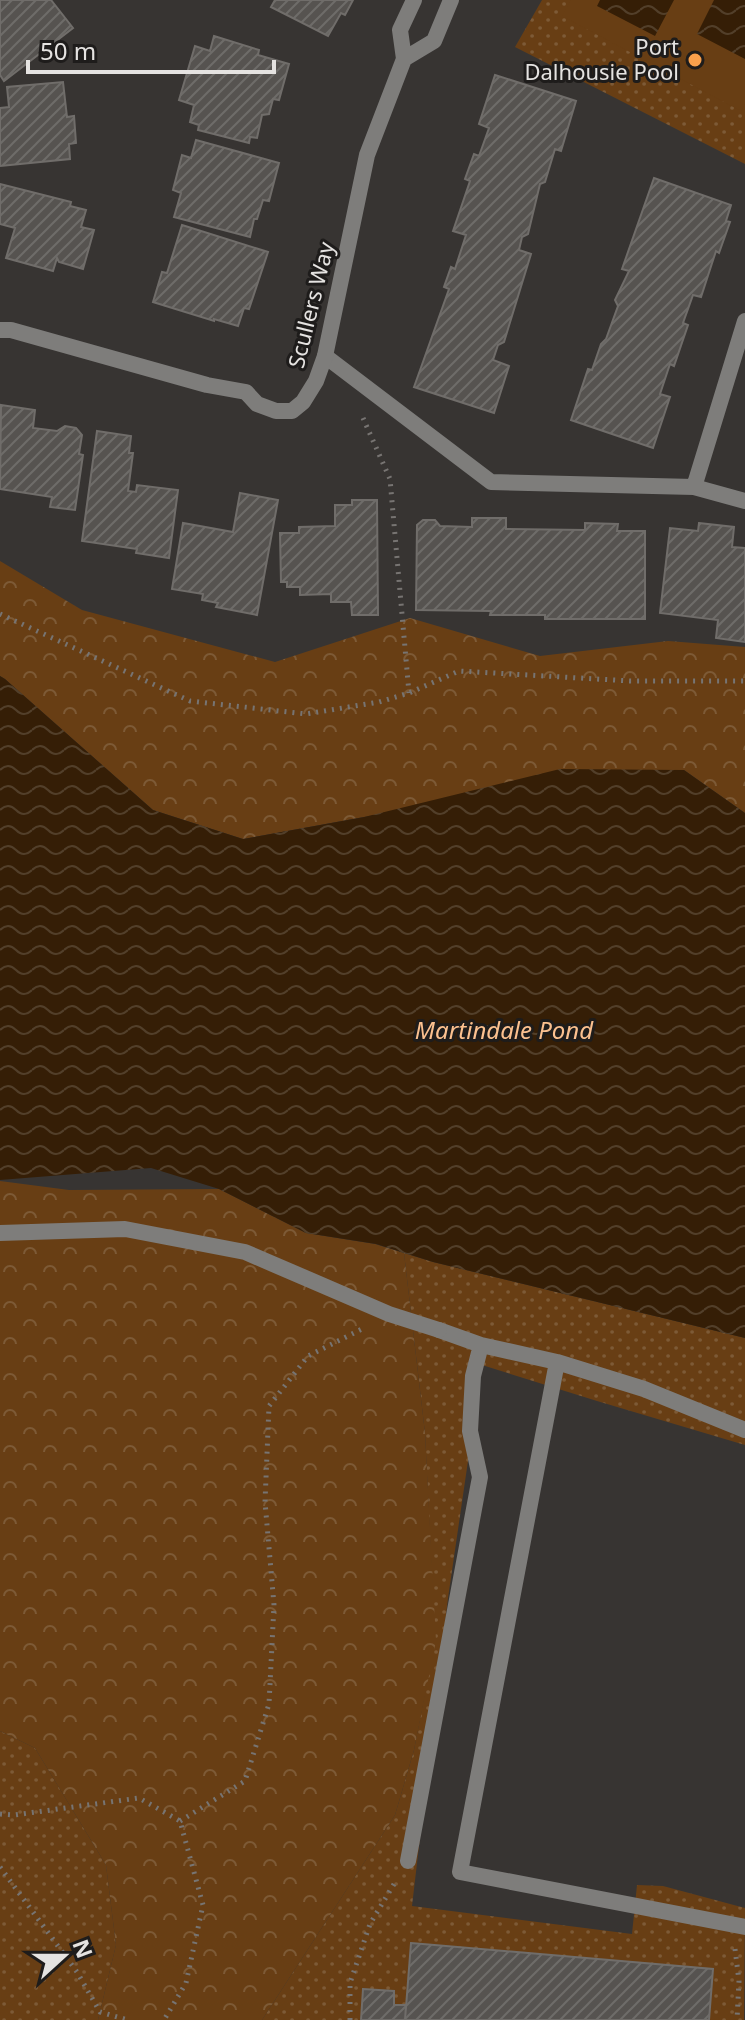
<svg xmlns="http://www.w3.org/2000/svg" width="745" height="2020" font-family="'Noto Sans',sans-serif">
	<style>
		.green { fill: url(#green-dots) }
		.forest { fill: url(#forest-crowns) }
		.pitch { fill: #683e14 }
		.water { fill: url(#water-waves) }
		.building { fill: url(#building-hatch); stroke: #706d6a; stroke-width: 2 }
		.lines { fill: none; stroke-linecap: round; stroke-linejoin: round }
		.path { stroke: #777472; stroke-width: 5; stroke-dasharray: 2 6; stroke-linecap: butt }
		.service { stroke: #7e7d7b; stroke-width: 16 }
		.minor { stroke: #7e7d7b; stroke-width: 16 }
		.poi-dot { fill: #f9a04c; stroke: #1e1c1b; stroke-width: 3 }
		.labels { text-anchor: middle; stroke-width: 6; stroke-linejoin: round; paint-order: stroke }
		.poi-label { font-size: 22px; fill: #e5e3e1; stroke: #1e1c1b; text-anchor: end }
		.street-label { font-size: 22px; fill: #e5e3e1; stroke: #1e1c1b }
		.water-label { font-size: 24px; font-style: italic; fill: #fcc18f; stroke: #1e1c1b }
	</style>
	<defs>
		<pattern id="green-dots" width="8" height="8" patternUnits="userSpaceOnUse" patternTransform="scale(2)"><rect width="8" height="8" fill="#683e14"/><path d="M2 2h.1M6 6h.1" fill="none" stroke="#7d5a36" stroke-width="1.8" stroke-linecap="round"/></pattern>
		<pattern id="forest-crowns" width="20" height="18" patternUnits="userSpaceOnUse" patternTransform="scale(2)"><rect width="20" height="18" fill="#683e14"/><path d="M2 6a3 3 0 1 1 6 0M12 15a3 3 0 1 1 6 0" fill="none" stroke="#7d5a36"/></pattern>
		<pattern id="water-waves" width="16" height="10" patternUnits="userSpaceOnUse" patternTransform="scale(2)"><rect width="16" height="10" fill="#351e06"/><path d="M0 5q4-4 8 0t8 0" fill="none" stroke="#523f2a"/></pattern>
		<pattern id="building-hatch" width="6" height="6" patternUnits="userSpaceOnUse" patternTransform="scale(2)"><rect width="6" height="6" fill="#565350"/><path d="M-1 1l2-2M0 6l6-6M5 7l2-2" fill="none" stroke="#6e6c69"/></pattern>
	</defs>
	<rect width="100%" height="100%" fill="#373432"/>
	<path class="green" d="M542 0H745V164L515 47Z
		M404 1253 433 1262 745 1338V1445L597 1401 482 1365 448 1598 412 1906 632 1934 637 1885 663 1886 745 1908 744 2020H709L713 1969 412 1943 406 2005H394V1991L364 1989 361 2020H262L395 1815 414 1750 435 1641 425 1433Z
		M0 1731 35 1748 106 1865 116 1945 98 2020H0Z"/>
	<path class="forest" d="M0 561 82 610 275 662 410 618 540 656 668 641 745 647V813L684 770 364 817 243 839 153 810 5 679 0 676Z
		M0 1181 69 1190 219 1189 306 1233 375 1244 404 1253 425 1433 436 1641 414 1750 395 1815 262 2020H98L116 1945 106 1865 35 1748 0 1731Z"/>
	<path class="pitch" d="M571 0H745V104L741 111 562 16Z"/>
	<path class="water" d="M600 0H674L655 36 597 6Z
		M714 0H745V59L697 34Z
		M0 676 5 679 153 810 243 839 364 817 560 769 684 770 745 813V1338L433 1262 376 1244 306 1233 219 1189 151 1168 0 1180Z"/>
	<path class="building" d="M0 0H51L73 28 4 81 0 75Z
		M275 0H353L345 15 341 13 328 36 271 7Z
		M214 36 259 50 258 55 289 64 279 100 273 99 269 114 262 115 257 138 250 137 249 143 198 130 199 125 190 122 194 105 179 100 195 46 210 51Z
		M495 75 576 101 561 151 555 149 545 182 540 184 528 234 522 237 519 250 531 254 504 342 498 345 493 360 509 366 494 413 414 387 449 289 444 287 451 267 455 269 466 235 453 231 470 181 465 179 474 154 479 156 489 128 479 124Z
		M63 82 67 117 74 116 76 143 69 144 70 159 0 166V108L9 107 7 87Z
		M196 140 279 163 269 201 263 200 257 219H254L250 237 174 217 181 193 173 190 182 155 191 158Z
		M654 178 731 205 726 221 730 222 719 253 716 251 701 297 693 295 683 323 688 325 674 366 670 364 660 394 670 397 653 448 571 420 588 369 592 370 601 344 606 339 618 306 615 300 629 271 622 269Z
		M0 184 71 202 70 206 86 210 81 227 94 230 83 269 59 262 57 258 53 271 6 258 15 228 0 224Z
		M182 225 268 252 249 309 244 308 238 326 214 319V321L153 302 162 272 167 273Z
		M1 405 35 410 33 428 57 431 65 426 76 428 82 435 79 454 83 455 75 510 50 507 52 497 0 489Z
		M97 431 131 436 129 453H133L128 491 136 492 137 485 178 490 169 558 136 553 137 549 82 541Z
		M240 493 278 500 257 615 216 607 218 603 202 600 203 594 172 589 183 523 233 532Z
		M352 500H377L378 615H352L351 602H331V594L300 595V587H287V582H281L280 533H299V527L335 526V505H352Z
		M472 518H506V529L585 530V523L618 524 617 531H645V619H545V615H490L491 611 416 610 417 525 423 520H435L440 526 472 527Z
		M699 523 734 527 732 547 745 548V642L716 638 718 620 660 613 670 528 698 531Z
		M411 1943 713 1969 709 2020H405Z
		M363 1989 394 1991V2005H406L405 2020H361Z"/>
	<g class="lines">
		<path class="path" d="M363 418 390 479 409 693
			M0 614 190 701 306 714 379 702 409 693 459 671 631 681H745
			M0 1814 14 1815 139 1798 180 1821 203 1905 186 1983 164 2020
			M180 1821 245 1781 269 1704 274 1605 265 1502 269 1406 308 1356 362 1329
			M0 1867 77 1972 100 2012 128 2020
			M735 1949 739 1981 737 2020
			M350 2020V1983L370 1924 397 1879"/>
		<path class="service" d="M325 356 491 482 694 487 745 501
			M694 487 745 321
			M439 1330 481 1345 557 1362 644 1389 745 1430
			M557 1362 460 1872 745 1927
			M408 1861 480 1477 470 1431 473 1376 481 1345"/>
		<path class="minor" d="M404 59 434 41 451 0
			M0 330H11L207 385 246 392 257 404 276 411H292L303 402 316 381 325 356 367 155 404 59 400 30 414 0
			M0 1233 125 1229 245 1252 389 1314 439 1330"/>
	</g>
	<circle class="poi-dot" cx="695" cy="60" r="8"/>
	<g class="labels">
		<g class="poi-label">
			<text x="679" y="55">Port<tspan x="679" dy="25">Dalhousie Pool</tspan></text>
		</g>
		<g class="street-label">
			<text transform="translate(311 305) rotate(-76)" y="8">Scullers Way</text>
		</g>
		<g class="water-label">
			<text x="504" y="1039">Martindale Pond</text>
		</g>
	</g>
	<g transform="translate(64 1956) rotate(69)" stroke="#1e1c1b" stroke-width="6" paint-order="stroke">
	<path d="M0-6L14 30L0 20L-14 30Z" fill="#e5e3e1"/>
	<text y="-12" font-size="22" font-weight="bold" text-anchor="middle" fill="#e5e3e1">N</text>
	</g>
	<path d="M28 60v12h246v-12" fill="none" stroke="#e5e3e1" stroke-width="4"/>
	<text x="40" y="60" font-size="24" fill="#e5e3e1" stroke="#1e1c1b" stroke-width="6" paint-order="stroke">50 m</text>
</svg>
